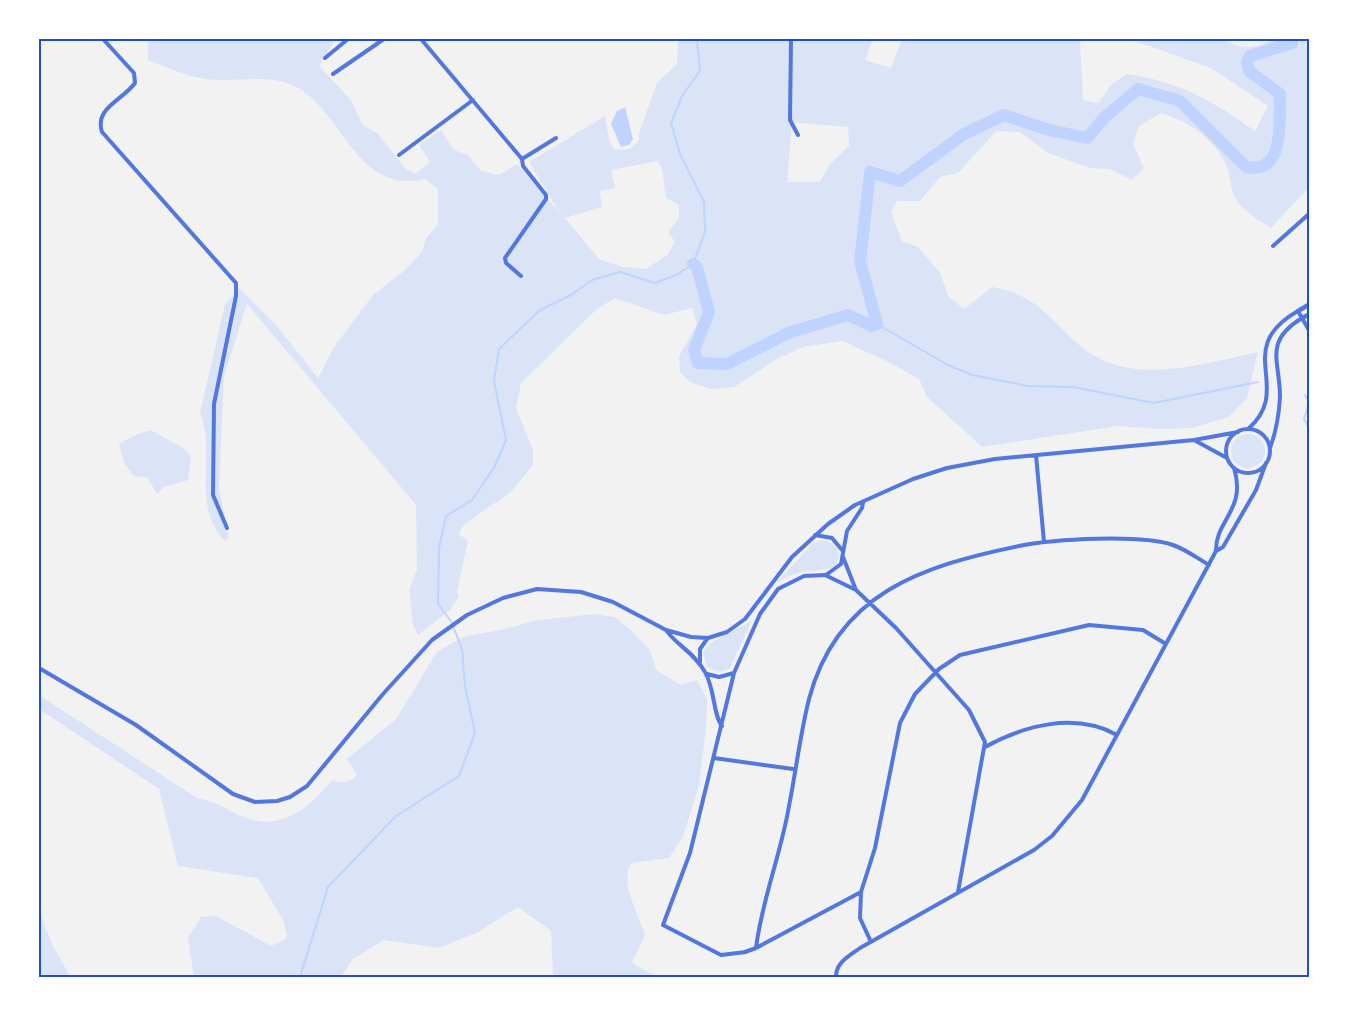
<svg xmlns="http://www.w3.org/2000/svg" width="1349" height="1017" font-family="Montserrat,sans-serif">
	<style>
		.green { fill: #dbe4f7; fill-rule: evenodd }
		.water { fill: #bfd3fe }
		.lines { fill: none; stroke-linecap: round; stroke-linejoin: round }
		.stream { stroke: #bfd3fe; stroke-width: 2 }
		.river { stroke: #bfd3fe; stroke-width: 12 }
		.minor { stroke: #5277de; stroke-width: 4 }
		.tertiary { stroke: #5277de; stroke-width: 4.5 }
		.neatline { fill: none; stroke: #1d4ed8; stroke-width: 2 }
	</style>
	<rect width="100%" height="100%" fill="#f2f2f2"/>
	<path class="green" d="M148 39H336L319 66 351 100 362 124 378 134 406 169 415 174 430 162 419 145 441 130 454 150 468 155 481 171 499 175 517 164 560 213 529 162 605 116 609 140 614 149C626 151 632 149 639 140V133L657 83 677 64 678 39H873L865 60 891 68 902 39H1080L1083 100 1098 103 1112 84 1127 74C1182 83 1210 99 1255 131L1268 106 1211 68 1129 39H1223C1246 53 1255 46 1276 39 1286 36 1300 39 1310 39V186L1271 228C1261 221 1245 213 1238 202 1229 191 1232 179 1227 167 1215 139 1189 121 1161 113L1139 126 1133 144 1144 168 1132 180 1110 169 1090 168 1048 153 1020 132 996 131 958 173 940 177 920 201H897L891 212 902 241 918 247 940 273 949 297 964 309 992 287C1036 295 1047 316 1078 344 1130 389 1199 364 1258 352L1247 398 1229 417 1192 428 1157 429 1118 426 982 447 927 397 919 379 891 363 842 341 803 347 777 359 734 387 710 389 690 382 680 372 679 356 697 324 692 308 664 315 615 298 597 309 521 383 516 408 533 450V465L511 492 463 525 459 534 468 541 457 591 459 596 451 609 418 635 413 625 409 589 417 570 416 505 247 304 224 376 219 488 229 538 225 541C190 507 217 452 200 413L225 304 234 294 235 284 277 326 318 378 334 347 373 295 405 270 422 252 426 239 438 224V189L425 179C362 194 346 125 307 94 276 69 239 84 205 79 185 76 166 67 148 60ZM792 122 848 127 849 146 830 164 820 182H787ZM658 161 662 169 666 198 679 205V218L668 232 675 242 667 255 646 269 623 267 599 259 565 218 602 207 600 191 615 188 611 170Z
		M150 430 182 447 191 456 188 480 164 487 157 494 147 477 134 476 124 463 119 444 133 436Z
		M1231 451a17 17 0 1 1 34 0a17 17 0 1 1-34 0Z
		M824 540C831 542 836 545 838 552 842 574 815 569 802 572 793 574 784 578 776 583L814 542Z
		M593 614 615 617 629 629 650 650 656 670 681 685 697 680 707 700 706 729 699 785 683 837 669 858 631 863C619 884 639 913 645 935L632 963 659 978H553L551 931 518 907 478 932 439 948 384 940 353 959 340 978H194L188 938 201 917 216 916 271 946 287 938 284 922 258 878 178 866 159 789 39 709V695L197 798C221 802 229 813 249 819 284 830 312 805 332 780 343 784 349 783 357 775L347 759 396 719 437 652 463 637 505 629 533 621Z
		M752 620 730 668 720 672 707 667 703 653C708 639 738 631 752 620Z
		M39 912 53 946 71 978H39Z"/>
	<path class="water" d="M625 107 633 139 629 145 621 147 611 124 617 111Z"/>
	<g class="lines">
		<path class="stream" d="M877 324 948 365 972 375 1028 386 1073 387 1154 403 1258 382
			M1305 395 1309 402 1304 419 1310 431
			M1310 456V459
			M296 978 300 977 328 887 396 816 459 776 475 733 465 686 462 649 451 621 438 604 439 548 446 516 472 500 495 466 506 440 494 381 499 349 540 310 571 295 592 280 620 272 655 283 678 274 693 264 705 232 704 202 680 154 671 123 682 96 700 71 697 39"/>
		<path class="river" d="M693 264 697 267 709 312 694 350 698 363 727 364 788 333 848 315 872 326 877 324 860 261 870 172 900 181 964 134 1004 115 1049 130 1087 138 1105 117 1138 89 1180 101 1246 167C1286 175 1279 120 1280 94L1249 71 1247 62 1250 56 1292 43V39"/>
		<path class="minor" d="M103 39 134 73 135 83C123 100 94 108 102 132L236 283V296L214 404 213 495 227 528
			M421 39 522 159 556 138
			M791 39 790 120 798 135
			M325 58 348 39
			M333 74 384 39
			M399 155 473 100
			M1273 246 1310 213
			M521 276 506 263 505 258 546 199V195L523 166 522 159
			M1248 429C1295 388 1231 349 1298 311L1310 332
			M1226 451a22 22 0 1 1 44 0a22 22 0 1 1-44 0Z
			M1194 440 1227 458
			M1270 448C1276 432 1279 415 1280 397 1280 360 1263 342 1302 318
			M1036 455 1044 542
			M815 535 832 538 842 550
			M1216 551C1215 520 1247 510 1234 468
			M843 557 856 590 896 628 969 710 985 742 958 892
			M826 575 841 564 847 531 862 508 863 503
			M666 630C675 644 694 652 705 672 715 689 713 715 722 726
			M700 662V649L707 639
			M39 668 136 725 233 794 255 802 277 801 290 797 307 786 383 694 432 640 467 615 503 598 537 589 581 592 613 602 666 630 691 637 708 638 727 632 745 619 792 557 828 524 855 505 913 479 947 468 995 459 1194 440 1238 432
			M707 674 719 677 734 673
			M985 747C1025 725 1075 712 1117 735
			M714 758 793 769
			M871 942 860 918 861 892 875 848 900 723 915 694 939 669 960 655 1089 625 1143 630 1166 644
			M756 948 861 892
			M745 952 756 948C762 899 781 854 789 806 796 771 800 735 809 699 837 593 922 566 1019 546 1054 539 1140 534 1173 545 1185 549 1197 558 1209 565
			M746 952 721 955 663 925 690 853 734 673 760 614 778 589 804 576 825 575 856 590
			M836 978C835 963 849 956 860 948L1034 850 1052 836 1082 800 1216 551 1223 547 1256 490 1266 463"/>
		<path class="tertiary" d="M1298 311 1310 304
			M1302 318 1310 314"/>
	</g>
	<rect width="1349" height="1017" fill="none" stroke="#ffffff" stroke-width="81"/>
	<rect x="40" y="40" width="1268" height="936" class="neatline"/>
</svg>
